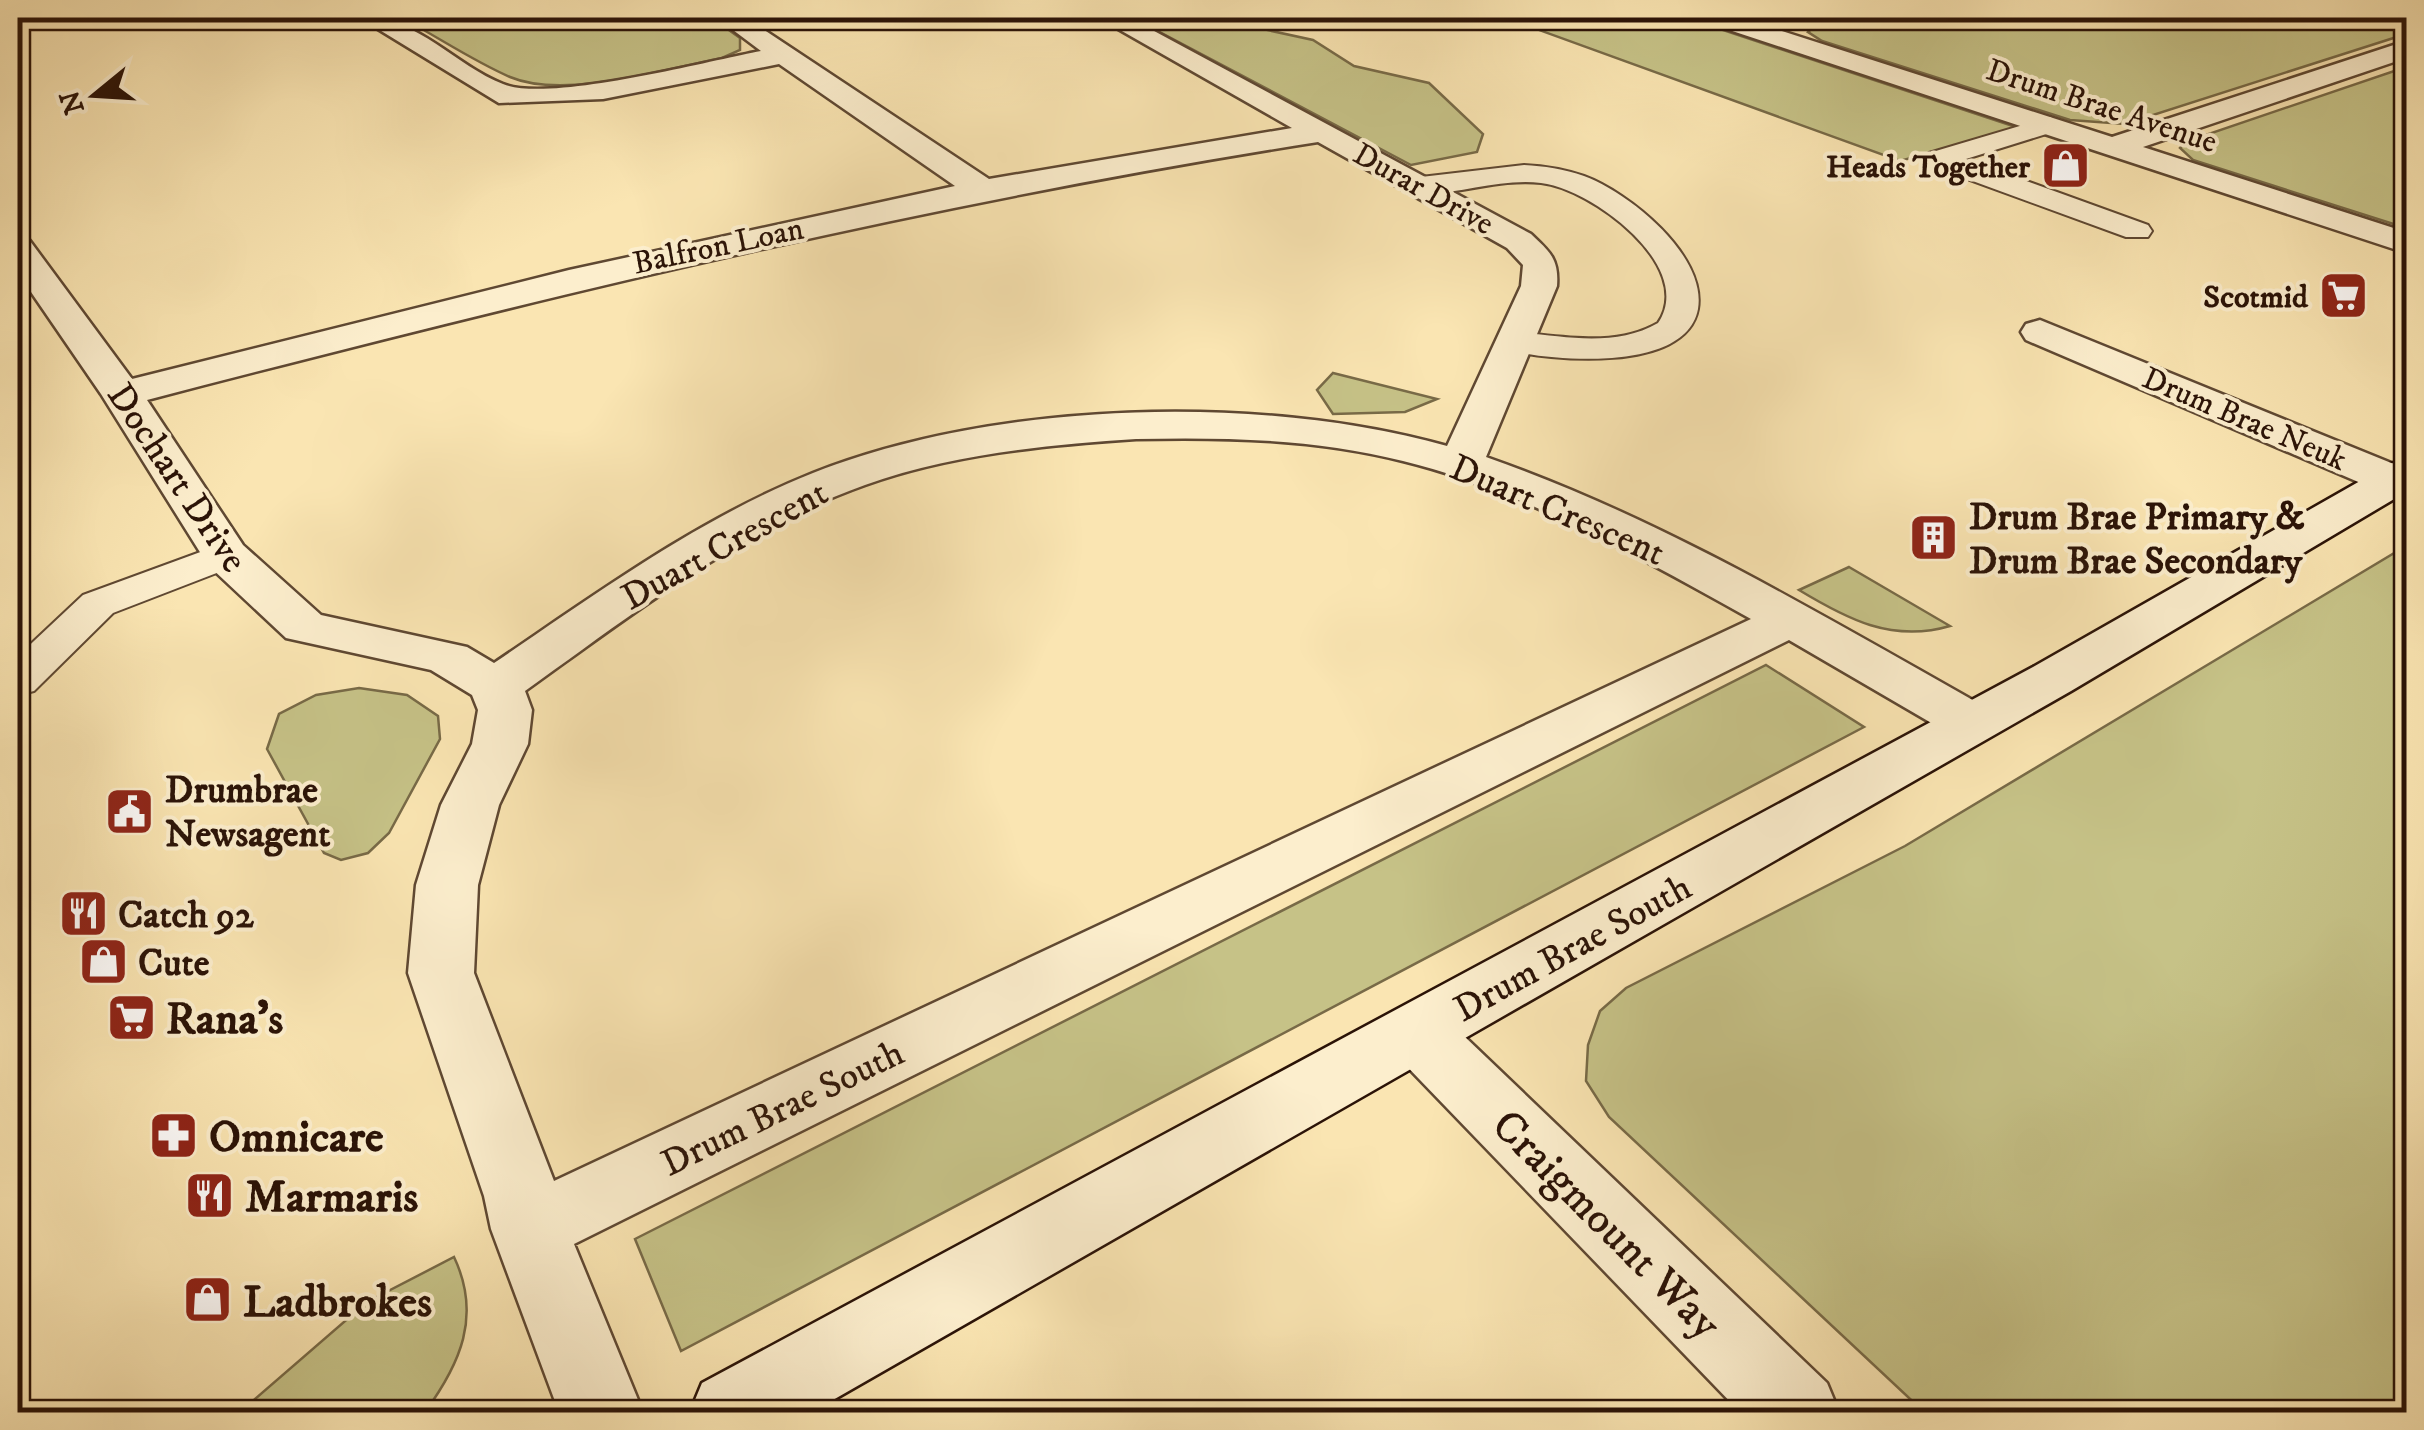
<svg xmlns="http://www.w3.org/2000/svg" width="2424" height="1430" font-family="'IM FELL DW Pica',serif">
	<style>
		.green { fill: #c6c287; stroke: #786a47; stroke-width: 2.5 }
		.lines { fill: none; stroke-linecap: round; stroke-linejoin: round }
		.service-casing { stroke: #5f4832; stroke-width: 4 }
		.minor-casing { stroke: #5f4832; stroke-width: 5 }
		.secondary-casing { stroke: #2b1307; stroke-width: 5 }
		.service { fill: #fceecd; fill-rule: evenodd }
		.minor { fill: #fceecd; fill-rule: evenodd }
		.secondary { fill: #fceecd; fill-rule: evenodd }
		.labels { text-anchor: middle; stroke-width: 8; stroke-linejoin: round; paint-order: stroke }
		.far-street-label { font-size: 32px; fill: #2b1307; stroke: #fceecd }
		.far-poi-label { font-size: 32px; font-weight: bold; fill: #2b1307; stroke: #fceecd; text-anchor: end }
		.street-label { font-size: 38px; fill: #2b1307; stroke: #fceecd }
		.poi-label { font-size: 38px; font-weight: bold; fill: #2b1307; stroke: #fceecd; text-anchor: start }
		.near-poi-label { font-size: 45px; font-weight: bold; fill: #2b1307; stroke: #fceecd; text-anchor: start }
		.near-street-label { font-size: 45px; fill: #2b1307; stroke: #fceecd }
	</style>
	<rect width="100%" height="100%" fill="#fae5b2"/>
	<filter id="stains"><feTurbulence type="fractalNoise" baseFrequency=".002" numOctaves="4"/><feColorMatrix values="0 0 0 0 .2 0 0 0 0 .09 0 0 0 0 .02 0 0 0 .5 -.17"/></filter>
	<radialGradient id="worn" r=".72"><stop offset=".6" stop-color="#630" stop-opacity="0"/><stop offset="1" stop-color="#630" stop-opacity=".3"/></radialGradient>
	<path class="green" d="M402 18H712L740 38V50L722 58C665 69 564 100 510 77 473 61 438 37 402 18Z
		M1212 18 1313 40 1354 66 1429 83 1483 134 1477 152 1411 165 1154 29Z
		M1506 18H1687L2019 128 1900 161Z
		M1848 18H2406V34L2125 124 2070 120 1822 41 1808 32 1816 25Z
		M2406 67V228L2193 160 2180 148 2185 142Z
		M1333 373 1437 399 1405 412 1333 414 1317 390Z
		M2406 546V1412H1924L1609 1117 1586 1081 1588 1045 1600 1011 1626 988 1905 846Z
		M1849 567 1950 626C1892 643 1847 619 1799 590Z
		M1766 665 1864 727 681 1351 635 1239Z
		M359 688 407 695 438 716 440 739 389 833 368 853 341 860 324 853 267 749 279 714 316 695Z
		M454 1257C482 1316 460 1364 425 1412H240L367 1302Z"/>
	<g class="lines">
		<defs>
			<path id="service" d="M1145 18H1189L1186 23 1130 34 1119 27Z
				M2050 117 2063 125 2059 130 1966 159 2148 225 2152 231 2148 237H2126L1929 165 1925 159 1929 153Z
				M1524 165C1544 166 1564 169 1584 176 1628 192 1707 255 1698 309 1686 374 1549 361 1503 349L1498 342 1503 335 1515 332C1562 336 1615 348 1658 323 1697 266 1590 188 1541 183 1499 178 1456 196 1419 193 1410 192 1412 191 1407 185L1421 177Z
				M225 543 240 546 246 555 240 564 113 613 34 691 18 695V656L83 595Z"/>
			<path id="minor" d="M360 18C415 14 454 65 503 84 548 103 708 61 761 51L717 18H746L989 179 1292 128 1099 18H1130L1531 234C1550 252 1559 259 1557 286L1486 457C1664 519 1828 619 1992 711L2000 723 1992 735 1972 741 1952 735 1789 640 574 1244 643 1412H559L491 1229 484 1196 408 973 416 885 441 805 472 744 478 710 472 695 431 670 286 638 208 565 101 394 18 273V238L30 241 132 379 569 270 955 186 779 64 603 99 499 103ZM1318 142 1507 248 1523 265 1521 286 1447 446C1259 393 995 401 813 473 698 519 596 594 494 663L467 647 321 615 243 545 147 400C534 299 922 204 1318 142ZM1136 439C1226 437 1316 439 1403 461 1522 490 1645 560 1751 619L554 1181 474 973 478 885 499 805 528 744 532 710 525 691C631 615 741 529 865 485 951 454 1046 445 1136 439Z
				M1704 18H1741L2112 137 2406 41V58L2143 147 2406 232V253L1708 23Z
				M2040 320 2406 469V490L2393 494 2377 490 2026 340 2021 332 2026 324Z
				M1418 1007 1442 1015 1827 1383 1839 1412H1740L1394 1053 1384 1034 1394 1015Z"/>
			<path id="secondary" d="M2406 460V492L2071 691 812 1412H690L702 1383 2033 667 2390 464Z"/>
		</defs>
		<use href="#service" class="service-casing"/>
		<use href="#minor" class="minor-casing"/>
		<use href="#secondary" class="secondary-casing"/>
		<use href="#service" class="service"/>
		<use href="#minor" class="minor"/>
		<use href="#secondary" class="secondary"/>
	</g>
	<defs>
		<symbol id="shop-square" viewBox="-11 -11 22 22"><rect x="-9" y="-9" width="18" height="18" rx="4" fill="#8f2418" stroke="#fceecd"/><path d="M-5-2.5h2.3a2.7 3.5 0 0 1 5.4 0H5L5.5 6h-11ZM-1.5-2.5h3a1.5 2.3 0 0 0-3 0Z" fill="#fff"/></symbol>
		<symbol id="supermarket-square" viewBox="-11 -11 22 22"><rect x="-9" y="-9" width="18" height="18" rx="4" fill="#8f2418" stroke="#fceecd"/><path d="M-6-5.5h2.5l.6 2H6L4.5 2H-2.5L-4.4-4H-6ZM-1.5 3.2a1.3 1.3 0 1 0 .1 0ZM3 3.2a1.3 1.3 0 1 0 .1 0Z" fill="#fff"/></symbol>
		<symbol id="building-square" viewBox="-11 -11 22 22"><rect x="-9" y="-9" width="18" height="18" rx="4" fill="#8f2418" stroke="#fceecd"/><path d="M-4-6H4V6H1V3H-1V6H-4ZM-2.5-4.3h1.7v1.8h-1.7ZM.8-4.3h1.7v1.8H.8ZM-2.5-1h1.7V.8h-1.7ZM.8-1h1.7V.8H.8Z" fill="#fff"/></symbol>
		<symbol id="civic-square" viewBox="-11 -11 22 22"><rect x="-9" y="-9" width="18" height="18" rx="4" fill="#8f2418" stroke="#fceecd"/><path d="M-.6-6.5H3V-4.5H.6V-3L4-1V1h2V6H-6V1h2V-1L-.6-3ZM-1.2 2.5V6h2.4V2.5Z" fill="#fff"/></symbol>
		<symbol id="restaurant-square" viewBox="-11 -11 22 22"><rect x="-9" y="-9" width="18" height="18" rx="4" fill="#8f2418" stroke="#fceecd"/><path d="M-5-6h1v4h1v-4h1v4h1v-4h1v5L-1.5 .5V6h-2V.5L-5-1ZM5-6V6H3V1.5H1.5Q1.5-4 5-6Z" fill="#fff"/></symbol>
		<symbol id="pharmacy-square" viewBox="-11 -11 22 22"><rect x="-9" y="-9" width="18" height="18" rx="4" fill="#8f2418" stroke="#fceecd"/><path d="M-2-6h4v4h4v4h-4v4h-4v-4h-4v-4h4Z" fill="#fff"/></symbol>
	</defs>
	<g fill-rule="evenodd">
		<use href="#shop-square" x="2038" y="138" width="55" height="55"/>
		<use href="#supermarket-square" x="2316" y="268" width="55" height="55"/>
		<use href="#building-square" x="1906" y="510" width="55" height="55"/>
		<use href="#civic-square" x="102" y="784" width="55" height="55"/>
		<use href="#restaurant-square" x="56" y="886" width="55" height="55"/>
		<use href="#shop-square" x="76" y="934" width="55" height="55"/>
		<use href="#supermarket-square" x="104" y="990" width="55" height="55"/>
		<use href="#pharmacy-square" x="146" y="1108" width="55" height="55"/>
		<use href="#restaurant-square" x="182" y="1168" width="55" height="55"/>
		<use href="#shop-square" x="180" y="1272" width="55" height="55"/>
	</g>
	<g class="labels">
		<g class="far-street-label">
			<text transform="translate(2102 105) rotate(18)" y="11">Drum Brae Avenue</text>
			<text transform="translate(1424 188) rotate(29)" y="11">Durar Drive</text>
			<text transform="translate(718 245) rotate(-12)" y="11">Balfron Loan</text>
			<text transform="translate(2245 418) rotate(23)" y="11">Drum Brae Neuk</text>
		</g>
		<g class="far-poi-label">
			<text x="2030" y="177">Heads Together</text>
			<text x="2308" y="307">Scotmid</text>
		</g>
		<g class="street-label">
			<text transform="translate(178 477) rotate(56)" y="13">Dochart Drive</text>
			<text transform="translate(1558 509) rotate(23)" y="13">Duart Crescent</text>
			<text transform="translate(724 544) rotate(-29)" y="13">Duart Crescent</text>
			<text transform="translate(1572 947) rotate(-29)" y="13">Drum Brae South</text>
			<text transform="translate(782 1107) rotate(-26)" y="13">Drum Brae South</text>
		</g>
		<g class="poi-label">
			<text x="1969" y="529">Drum Brae Primary &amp;<tspan x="1969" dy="44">Drum Brae Secondary</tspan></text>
			<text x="165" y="802">Drumbrae<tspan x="165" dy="44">Newsagent</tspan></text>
			<text x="118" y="927">Catch 92</text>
			<text x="138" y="975">Cute</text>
		</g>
		<g class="near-poi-label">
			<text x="166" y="1033">Rana's</text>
			<text x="209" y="1151">Omnicare</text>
			<text x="245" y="1211">Marmaris</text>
			<text x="243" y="1316">Ladbrokes</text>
		</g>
		<g class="near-street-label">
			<text transform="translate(1608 1223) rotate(45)" y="16">Craigmount Way</text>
		</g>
	</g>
	<rect width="2424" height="1430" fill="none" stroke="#fae5b2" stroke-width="60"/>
	<rect x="20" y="20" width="2384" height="1390" fill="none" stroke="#2b1307" stroke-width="5"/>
	<rect x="30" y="30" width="2364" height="1370" fill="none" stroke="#2b1307" stroke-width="2.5"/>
	<g transform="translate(95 95) rotate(252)" stroke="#fceecd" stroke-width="8" paint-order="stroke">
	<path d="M0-8L18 38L0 25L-18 38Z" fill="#2b1307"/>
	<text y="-15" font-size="28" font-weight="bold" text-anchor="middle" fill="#2b1307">N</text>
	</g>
	<rect width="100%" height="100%" filter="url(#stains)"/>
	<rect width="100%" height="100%" fill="url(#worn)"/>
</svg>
